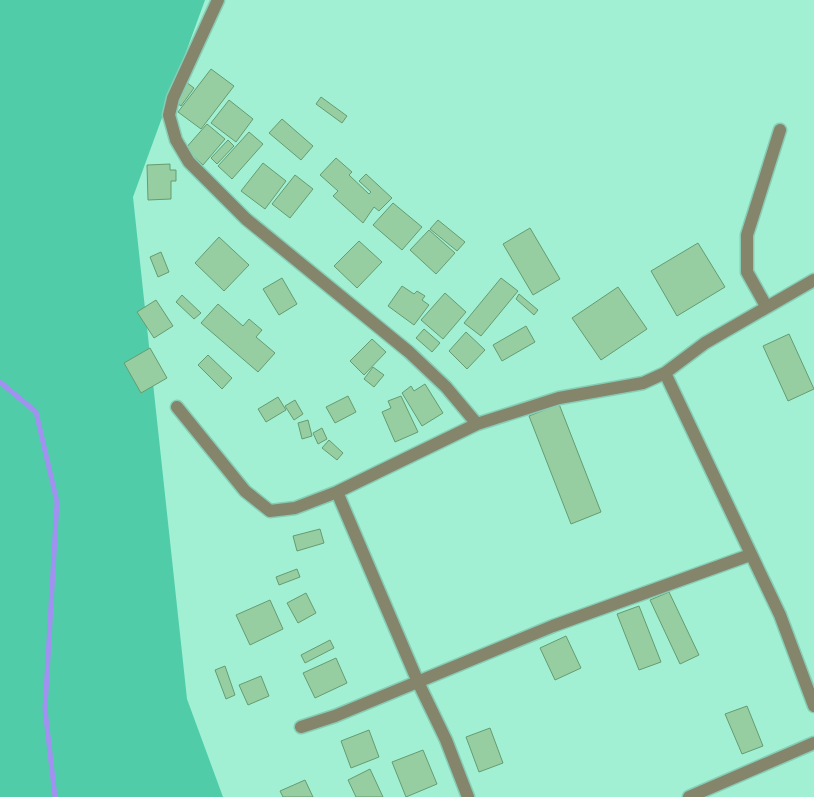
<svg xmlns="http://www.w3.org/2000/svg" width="814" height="797" font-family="Poppins,sans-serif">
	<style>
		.green { fill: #50cda8 }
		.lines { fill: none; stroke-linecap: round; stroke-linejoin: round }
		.stream { stroke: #a191f0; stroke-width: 5 }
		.building { fill: #96cea1; stroke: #659c71 }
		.minor-casing { stroke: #87cdb5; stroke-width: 15 }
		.minor { stroke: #84856b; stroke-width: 12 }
	</style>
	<rect width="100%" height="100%" fill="#a1f0d4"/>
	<path class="green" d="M0 0H205L133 197 187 699 223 797H0Z"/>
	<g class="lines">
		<path class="stream" d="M0 382 36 412 57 502 45 709 55 797"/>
	</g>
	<path class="building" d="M211 69 234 86 201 129 178 112Z
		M186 82 194 88 181 106 173 100Z
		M321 97 347 116 342 123 316 104Z
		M229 100 253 119 236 142 211 123Z
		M282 119 313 146 301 160 269 133Z
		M207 124 225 139 203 165 185 149Z
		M249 132 263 144 232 179 218 166Z
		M228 140 234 146 217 164 211 158Z
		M336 158 352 172 349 175 369 194 371 192 359 181 366 174 392 198 379 211 374 207 363 223 333 196 338 191 320 175Z
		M263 163 286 181 265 209 241 191Z
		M170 164V170H176V181H171V199L148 200 147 165Z
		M295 175 313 189 290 218 272 204Z
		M393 203 422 227 402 250 373 225Z
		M438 220 465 242 457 251 430 229Z
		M530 228 560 279 533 295 503 244Z
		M429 230 455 253 436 274 410 250Z
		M219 237 249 265 224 291 195 263Z
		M359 241 382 262 357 288 334 266Z
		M698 243 725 287 677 316 651 271Z
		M161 252 169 272 158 277 150 257Z
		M282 278 297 304 279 315 263 289Z
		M501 278 518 291 481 336 464 323Z
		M402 286 414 294 417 291 425 296 422 300 429 305 414 325 388 306Z
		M618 287 647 329 601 360 572 318Z
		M445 293 466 312 443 339 421 320Z
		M519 294 538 310 534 315 516 299Z
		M182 295 201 313 194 319 176 302Z
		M156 300 173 326 154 338 137 312Z
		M218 304 243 326 249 319 262 330 256 337 275 353 258 372 201 323Z
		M526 326 535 342 502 361 493 345Z
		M424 329 440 343 432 352 416 338Z
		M466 332 485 350 467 369 449 351Z
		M789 334 814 389 788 401 763 346Z
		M372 339 386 352 364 375 350 361Z
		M150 348 167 378 141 393 124 363Z
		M208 355 232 378 222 389 198 365Z
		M373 367 384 375 374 387 364 379Z
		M425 384 443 413 422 426 402 393 411 386 414 391Z
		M348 396 356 412 335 423 326 407Z
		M401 396 418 432 395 442 382 412 391 408 388 401Z
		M278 397 286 410 266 422 258 409Z
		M295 400 303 414 294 420 285 406Z
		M559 404 601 512 571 524 529 416Z
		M308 420 312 436 302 439 298 423Z
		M322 428 327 439 318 444 313 433Z
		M329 440 343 453 337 460 322 448Z
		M320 529 324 543 297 551 293 536Z
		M297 569 300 577 279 585 276 577Z
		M669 592 699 655 680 664 650 600Z
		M306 593 316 613 298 623 287 603Z
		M270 600 283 629 250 645 236 615Z
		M639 606 661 662 639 670 617 614Z
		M566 636 581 668 555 680 540 648Z
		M330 640 334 648 305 663 301 655Z
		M336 658 347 683 315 698 303 673Z
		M225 666 235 695 226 699 215 670Z
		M261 676 269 696 248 705 239 685Z
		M747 706 763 746 742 754 725 714Z
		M490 728 503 763 479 772 466 737Z
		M369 730 379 757 351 768 341 741Z
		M423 750 437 784 406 797 392 762Z
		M370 769 383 797H356L348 780Z
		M305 780 313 797H283L280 791Z"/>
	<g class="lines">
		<defs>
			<path id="minor" d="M218 0 173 98 169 115 176 140 189 162 246 219 409 352 446 387 477 424
				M766 306 747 272V235L780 130
				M665 373 780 615 814 706
				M177 407 245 491 270 511 295 508 337 492 477 424 559 398 643 383 665 373 705 343 814 280
				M337 492 418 682 446 740 468 797
				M301 727 335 716 553 626 750 555
				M689 797 814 743"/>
		</defs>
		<use href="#minor" class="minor-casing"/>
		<use href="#minor" class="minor"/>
	</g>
</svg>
